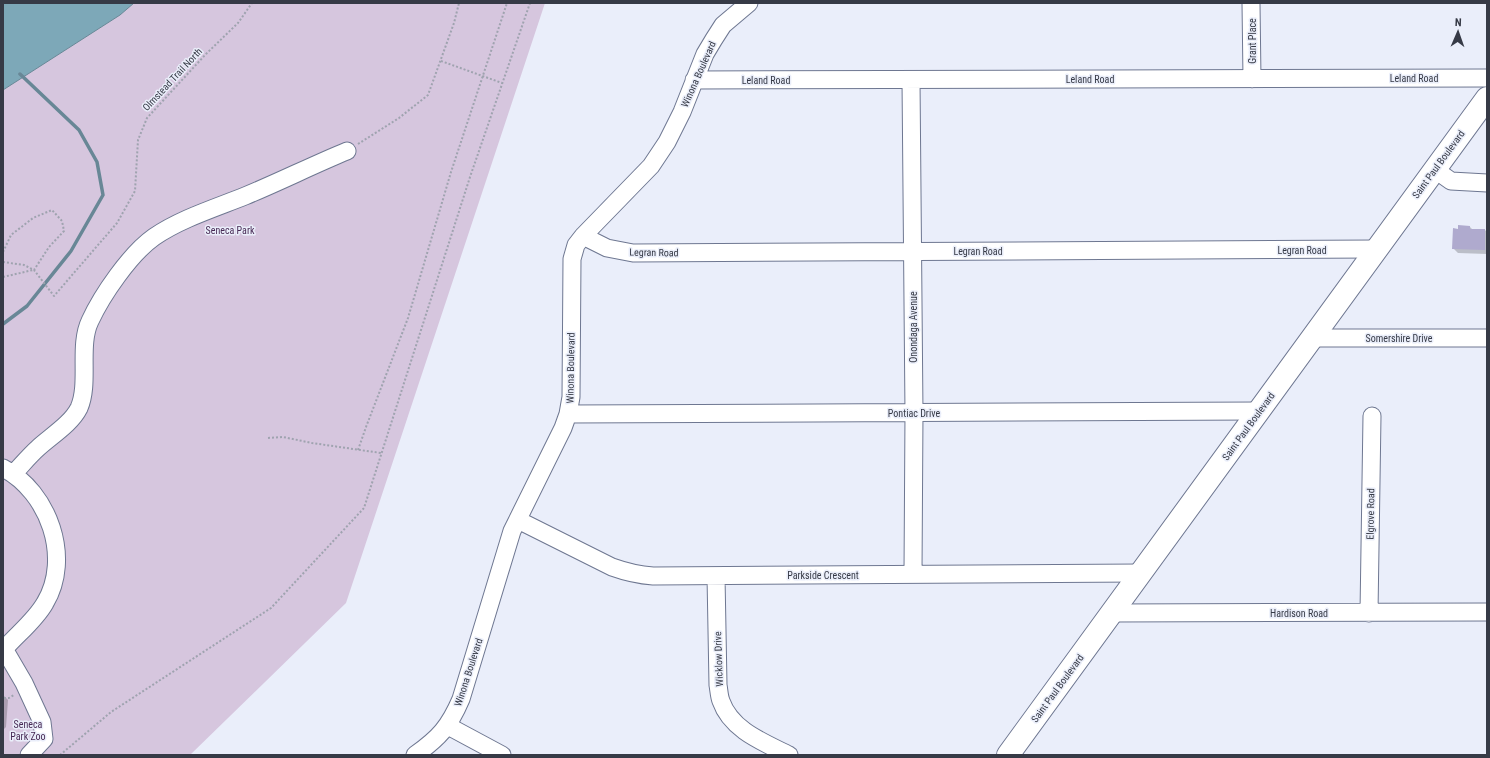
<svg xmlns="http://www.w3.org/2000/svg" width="1490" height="758" font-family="'Roboto Condensed',sans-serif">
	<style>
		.green { fill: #d6c6de }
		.water { fill: #7da8b8; stroke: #688796 }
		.shadow { fill: #0003 }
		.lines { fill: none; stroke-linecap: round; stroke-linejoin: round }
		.stream { stroke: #688796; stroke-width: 3.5 }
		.building { fill: #afaace }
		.minor-casing { stroke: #6e7791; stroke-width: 19 }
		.major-casing { stroke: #6e7791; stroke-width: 24 }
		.path { stroke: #9fa3af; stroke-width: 2; stroke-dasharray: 2 2; stroke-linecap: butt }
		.minor { stroke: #fff; stroke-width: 17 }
		.major { stroke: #fff; stroke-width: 22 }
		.labels { text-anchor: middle; stroke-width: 3; stroke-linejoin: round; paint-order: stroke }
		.street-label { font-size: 10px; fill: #363a46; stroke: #eaeefa }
		.park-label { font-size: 10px; fill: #472954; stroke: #eaeefa }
	</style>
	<rect width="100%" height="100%" fill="#eaeefa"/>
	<path class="green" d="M134 3H545L346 603 190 755H3V90L120 15Z"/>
	<path class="water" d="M3 3H134L120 15 3 90Z"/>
	<path class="shadow" d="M1470 227 1473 230H1485L1487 232V254L1458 253 1453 248 1459 230Z
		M3 695 8 700 6 727 4 729 3 735Z"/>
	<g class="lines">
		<path class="stream" d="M3 324 27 306 71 251 103 195 97 162 79 130 20 74"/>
	</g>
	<path class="building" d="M1458 225 1470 226V229H1485V250L1452 249 1453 228 1458 229Z"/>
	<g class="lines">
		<defs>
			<path id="minor" d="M1251 3 1252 79
				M694 80 1487 78
				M911 80 914 413 913 574
				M1434 169 1451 181 1487 183
				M583 236 607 248 633 253 1376 249
				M1311 338H1487
				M568 414 1259 411
				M13 474C21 466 29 456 38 448 51 436 71 424 79 408 90 383 78 346 90 321 102 295 130 254 154 237 180 219 215 208 245 196 279 182 313 165 347 151
				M518 520 612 567C626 572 638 575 653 576L1140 573
				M716 576 718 685C719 690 719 696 721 701 731 730 763 742 789 755
				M1111 613 1487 612
				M1369 613 1372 416
				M3 647 8 645C20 632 36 619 45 603 72 558 49 492 3 468
				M3 647 24 683 42 722 44 739 29 755
				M448 726 502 755
				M415 755C439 738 449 727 461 699L512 531 563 428 568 414 571 397 572 259 576 245 583 236 651 166 667 142 682 112 705 54 714 39 723 25 749 3"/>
			<path id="major" d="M1008 755 1487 98"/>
		</defs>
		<use href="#minor" class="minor-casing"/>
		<use href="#major" class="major-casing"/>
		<path class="path" d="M441 61 502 83
			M358 144 399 118 428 95 454 23 459 3
			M3 252 11 235 33 218 52 210 62 221 64 231 49 247 34 270
			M3 262 24 265 34 270 54 296 117 223 135 191 138 140 147 118 206 54 238 23 252 3
			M3 277 33 270
			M268 438 283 437 312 443 381 453
			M358 450 366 427 408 318 451 172 507 3
			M4 698H9L14 695
			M60 755 111 712 271 608 364 508 470 177 530 3"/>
		<use href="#minor" class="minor"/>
		<use href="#major" class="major"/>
	</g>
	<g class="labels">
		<g class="street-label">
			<text transform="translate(1252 41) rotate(-90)" y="4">Grant Place</text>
			<text transform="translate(698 74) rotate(-66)" y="4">Winona Boulevard</text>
			<text x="1414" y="82">Leland Road</text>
			<text transform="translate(172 79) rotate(-47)" y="4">Olmstead Trail North</text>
			<text x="1090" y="83">Leland Road</text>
			<text x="766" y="84">Leland Road</text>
			<text transform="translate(1438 164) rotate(-54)" y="4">Saint Paul Boulevard</text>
			<text x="1302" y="254">Legran Road</text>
			<text x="978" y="255">Legran Road</text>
			<text transform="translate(654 252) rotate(1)" y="4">Legran Road</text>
			<text transform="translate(913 327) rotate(-90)" y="4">Onondaga Avenue</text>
			<text x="1399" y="342">Somershire Drive</text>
			<text transform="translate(570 368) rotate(-89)" y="4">Winona Boulevard</text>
			<text x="914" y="417">Pontiac Drive</text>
			<text transform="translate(1248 426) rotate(-54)" y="4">Saint Paul Boulevard</text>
			<text transform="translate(1370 514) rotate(-89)" y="4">Elgrove Road</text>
			<text x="823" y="579">Parkside Crescent</text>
			<text x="1299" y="617">Hardison Road</text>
			<text transform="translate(718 659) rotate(-92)" y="4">Wicklow Drive</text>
			<text transform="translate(468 672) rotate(-72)" y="4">Winona Boulevard</text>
			<text transform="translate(1057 688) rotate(-54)" y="4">Saint Paul Boulevard</text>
		</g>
		<g class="park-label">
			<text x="230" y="234">Seneca Park</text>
			<text x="28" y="728">Seneca<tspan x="28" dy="12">Park Zoo</tspan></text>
		</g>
	</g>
	<rect width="1490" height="758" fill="none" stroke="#363a46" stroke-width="8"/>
	<g transform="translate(1458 32) rotate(2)" stroke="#eaeefa" stroke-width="3" paint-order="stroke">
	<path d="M0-3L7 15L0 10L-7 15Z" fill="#363a46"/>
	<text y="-6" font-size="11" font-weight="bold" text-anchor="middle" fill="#363a46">N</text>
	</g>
</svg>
